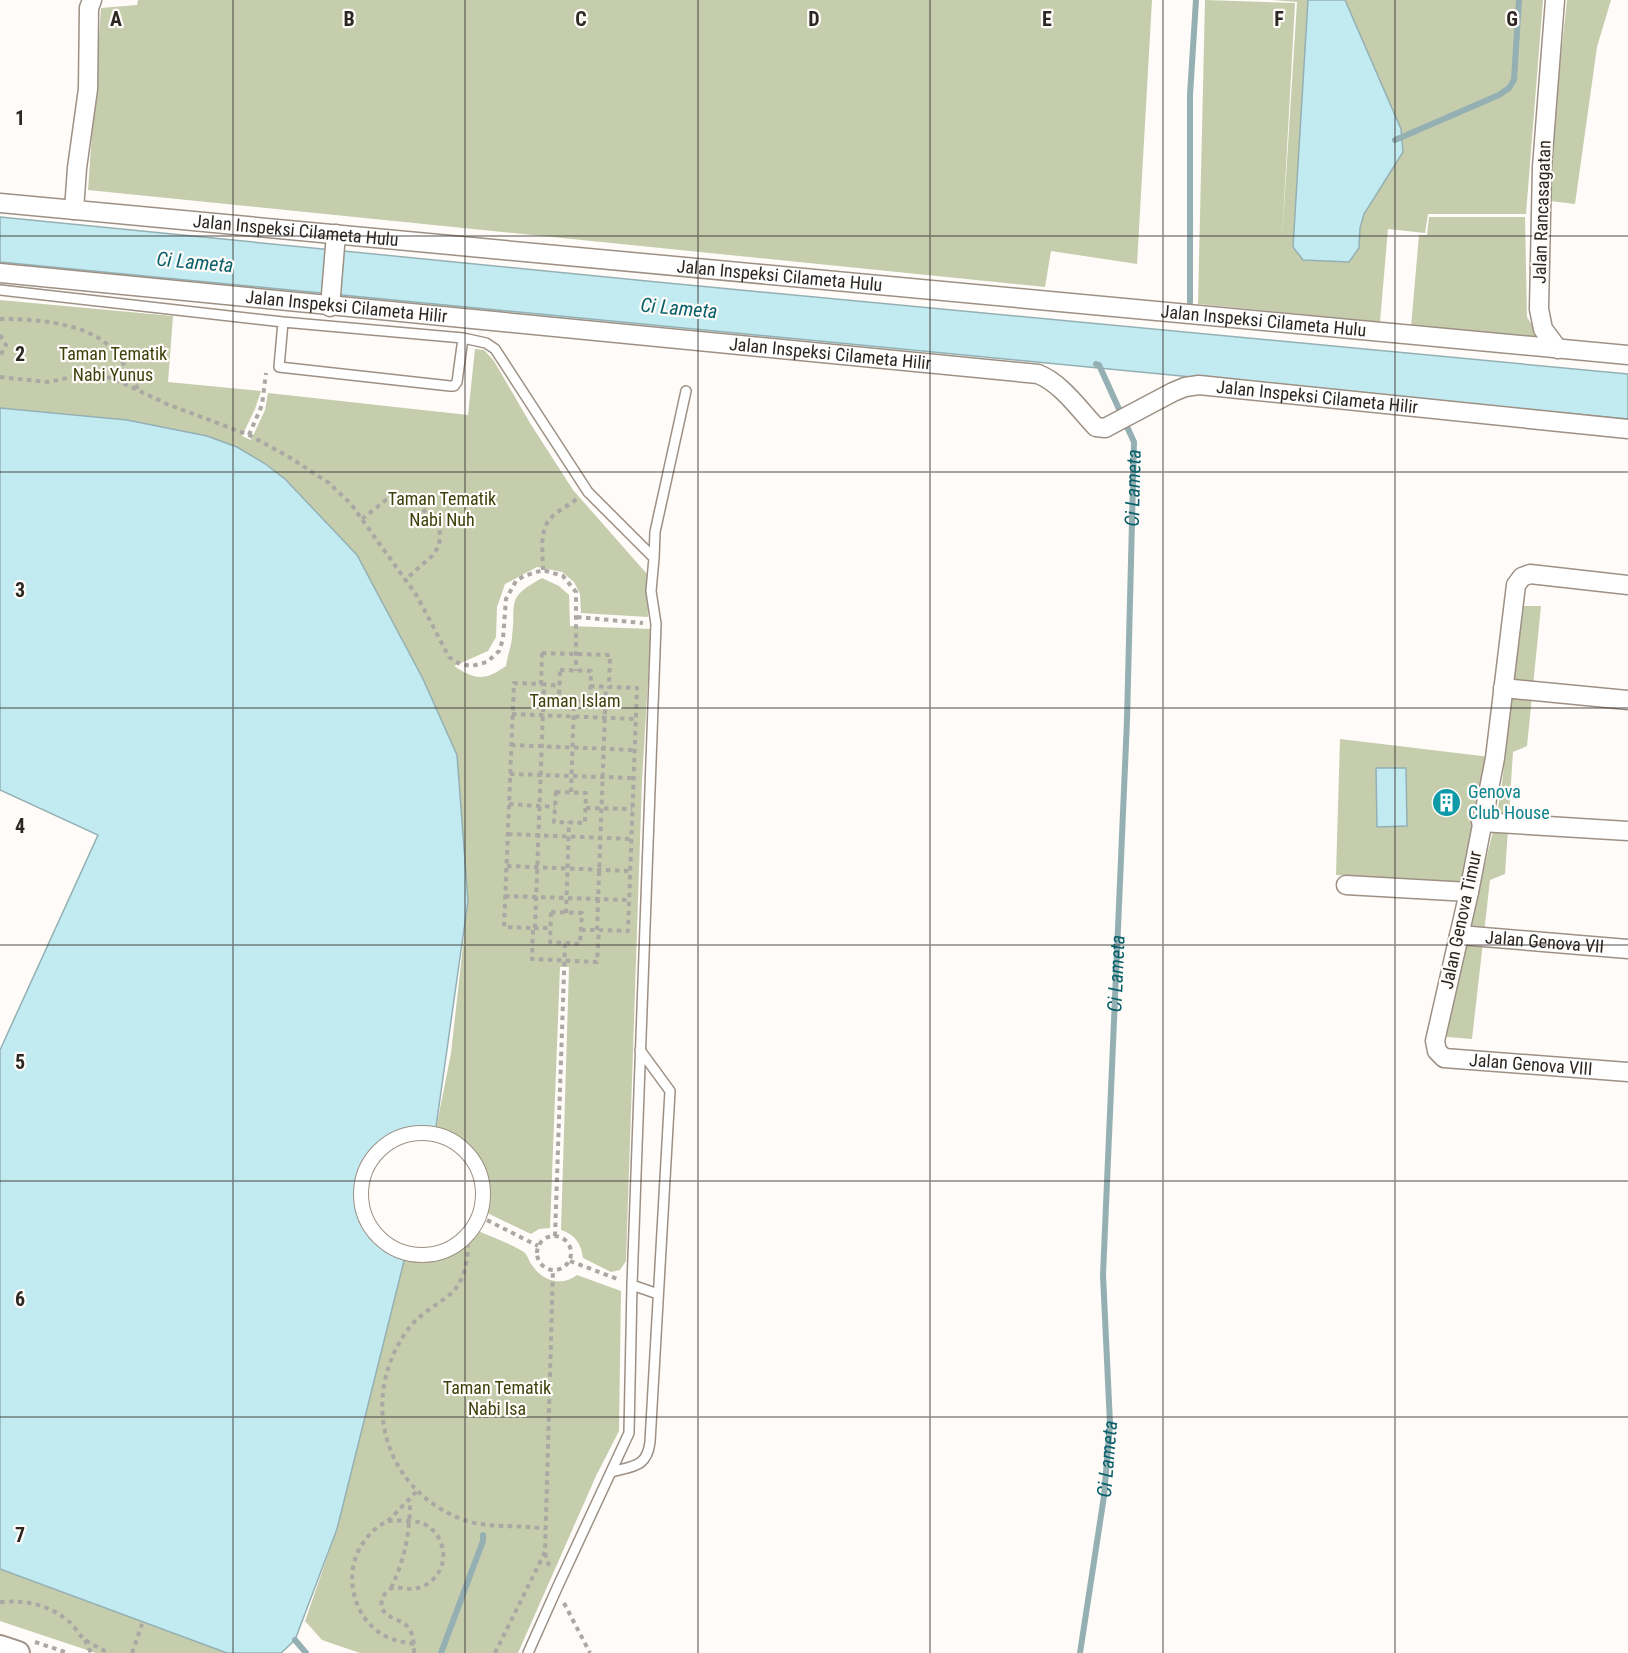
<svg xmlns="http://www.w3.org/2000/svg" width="1628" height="1653" font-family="'Roboto Condensed',sans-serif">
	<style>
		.green { fill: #c6cdad }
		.water { fill: #c1ebf1; stroke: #94b0b3; stroke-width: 1.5 }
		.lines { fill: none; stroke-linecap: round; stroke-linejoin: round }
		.stream { stroke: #94b0b3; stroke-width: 6 }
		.service-casing { stroke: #9d9084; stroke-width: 12 }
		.pedestrian-casing { stroke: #9d9084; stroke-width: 16 }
		.minor-casing { stroke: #9d9084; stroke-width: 21 }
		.tertiary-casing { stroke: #9d9084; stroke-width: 26 }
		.path { stroke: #aba7a3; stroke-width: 4; stroke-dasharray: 4.5 4.5; stroke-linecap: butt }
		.service { stroke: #fff; stroke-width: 9 }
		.pedestrian { stroke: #fff; stroke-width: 14 }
		.minor { stroke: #fff; stroke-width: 18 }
		.tertiary { stroke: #fff; stroke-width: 22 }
		.grid { fill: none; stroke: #2c2722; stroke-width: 1.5; stroke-opacity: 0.55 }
		.labels { text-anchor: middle; stroke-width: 4.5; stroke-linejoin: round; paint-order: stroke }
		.street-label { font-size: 18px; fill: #2c2722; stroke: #fefbf8 }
		.park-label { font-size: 18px; fill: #3b420c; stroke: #fefbf8 }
		.culture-label { font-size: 18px; fill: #0d838f; stroke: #fefbf8; text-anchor: start }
		.water-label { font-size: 20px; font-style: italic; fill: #09606a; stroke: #fefbf8 }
		.grid-label { font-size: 20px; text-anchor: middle; font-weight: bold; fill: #2c2722; stroke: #fefbf8; stroke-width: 4.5; stroke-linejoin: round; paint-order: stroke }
	</style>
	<rect width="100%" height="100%" fill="#fefbf8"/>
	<path class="green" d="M138 0H1152L1137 264 1051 251 1045 287 88 190 101 8 137 5Z
		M1205 0 1295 3 1282 240 1297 2 1272 0H1543L1526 214H1428L1425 233 1388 229 1380 322 1198 304Z
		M1567 0H1611L1597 47 1575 204 1550 201 1548 176Z
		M1429 217H1525L1527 317 1540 338 1411 327 1419 235H1427Z
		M0 300 173 316 168 382 261 391 255 409 242 436 251 440 265 410 268 393 468 415 475 349 484 350 494 361 530 423 573 490 647 574 648 617 581 613 580 594 574 582 562 572 537 567 505 584 497 607 496 637 488 651 454 666C475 680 485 681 506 666 507 657 511 647 512 638 517 602 504 599 542 578L559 586 569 595 570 626 651 629 642 781 626 1261 620 1270 611 1272 583 1258C581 1244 576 1235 561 1230L569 967H560L550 1228 539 1229 531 1234 481 1210C490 1175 468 1144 435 1134L451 1053 468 901 357 555 285 479 264 463 237 447 70 414 0 408Z
		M1522 606H1541L1527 746 1513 752 1505 874 1490 880 1472 1039 1447 1037 1448 1013 1493 831 1501 792Z
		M1340 739 1490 757 1461 884 1336 875Z
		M472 1228C484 1234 517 1246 525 1253 528 1256 529 1262 532 1265 542 1281 562 1287 577 1275L621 1291 619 1431 596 1476 518 1653H360L322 1640 305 1621 337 1529 406 1253C435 1255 452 1251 472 1228Z
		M0 1569 227 1653H96L0 1621Z"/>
	<path class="water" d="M1308 0H1345L1401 129 1403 152 1364 214 1360 228 1359 248 1349 262 1303 260 1293 247Z
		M0 217 657 282 1628 374V419C1085 366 542 317 0 262Z
		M0 408 127 420 207 436 237 447 264 463 285 479 357 555 423 679 457 755 468 901 435 1134C393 1127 355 1160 362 1204 364 1215 367 1225 375 1233 384 1243 394 1247 406 1253L337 1529 295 1640 281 1653H227L0 1569V1050L98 835 0 790Z
		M1376 768H1406L1407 826 1377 827Z"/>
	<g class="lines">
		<g class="stream">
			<path d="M1395 140 1499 95 1509 88 1514 80 1519 0"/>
			<path d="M1190 302V95L1196 0"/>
			<path d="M295 1640 306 1653"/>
			<path d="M441 1653 483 1541V1535"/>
			<path id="s1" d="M1080 1653 1104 1496 1110 1424 1103 1275 1127 720 1134 442 1099 365 1096 364"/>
		</g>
		<defs>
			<path id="service" d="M0 290 283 322 463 338 486 343 495 349 588 492 654 558 651 591 656 624 632 1285 629 1433 557 1588 528 1653
				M283 322 279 367 450 386H454L457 382 463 338
				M654 558 655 532 686 391
				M632 1285 658 1294
				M611 1472C632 1466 647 1468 650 1442L670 1091 640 1050"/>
			<path id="pedestrian" d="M361 1194a61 61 0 1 1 122 0a61 61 0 1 1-122 0Z"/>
			<g id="minor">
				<path d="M1555 0 1542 167 1539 309 1543 329 1558 349"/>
				<path id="s2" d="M0 203 1628 355"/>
				<path d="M74 210 77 168 88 89 89 8 92 0"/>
				<path id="s3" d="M0 273 1038 374C1061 383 1079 409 1096 427L1105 428 1173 392 1185 387 1199 385 1628 429"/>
				<path d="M330 307 336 234"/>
				<path id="s4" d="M1628 585 1530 574 1522 577 1516 585 1495 758 1469 892 1435 1041 1437 1051 1444 1058 1628 1072"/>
				<path d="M1503 688 1628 700"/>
				<path d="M1481 822 1628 831"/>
				<path d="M1346 885 1469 892"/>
				<path id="s5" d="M1459 935 1628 949"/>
			</g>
			<path id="tertiary" d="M0 1647 18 1653"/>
		</defs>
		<use href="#service" class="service-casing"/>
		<use href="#pedestrian" class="pedestrian-casing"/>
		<use href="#minor" class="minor-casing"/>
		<use href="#tertiary" class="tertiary-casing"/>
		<path class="path" d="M0 319C33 319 85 322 110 347 122 359 130 374 138 389
			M0 335 6 345 0 356
			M0 377 48 382 82 375 112 378 167 404 249 435 289 457 329 483 351 504 417 596 449 657 460 664 472 666 487 662 499 651 503 639 506 599 516 581 524 576 543 570 563 576 576 592V671
			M249 435 262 405 266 373
			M362 519 386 500 407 498 416 501 439 528 440 535 439 546 432 556 405 580
			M543 570C543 554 539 531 550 519 557 511 569 505 577 499
			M577 617 643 623
			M542 653 610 655 609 687 637 688 628 931 599 930 597 962 532 959 533 928 504 927 514 683 541 684Z
			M560 670 591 671 590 702 559 700Z
			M542 684 560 686
			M590 686 608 687
			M512 714 635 719
			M511 745 634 750
			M510 774 633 778
			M556 792 586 793 585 823 554 822Z
			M571 792 574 701
			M509 804 555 807
			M586 808 632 809
			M508 834 631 839
			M507 866 630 871
			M505 896 629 900
			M551 912 582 913 580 944 550 942Z
			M566 913 569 822
			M534 928H550
			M535 928 544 685
			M581 930H598
			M597 930 606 687
			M479 1216 538 1246
			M468 1234C468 1258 467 1284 444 1299 432 1308 418 1316 409 1328 358 1396 382 1490 464 1520 490 1529 518 1524 545 1529
			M537 1253a17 17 0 1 1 34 0a17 17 0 1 1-34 0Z
			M555 1236 565 943
			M570 1261 620 1280
			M388 1521 418 1490
			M545 1553 550 1569
			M391 1588C405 1559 410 1532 410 1500
			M0 1602C25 1600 47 1604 67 1620 74 1625 78 1633 83 1638 90 1644 100 1648 108 1653
			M564 1603 590 1653
			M85 1640 91 1653
			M35 1642 68 1653
			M414 1644C400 1642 387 1639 376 1630 351 1610 344 1570 363 1543 368 1535 377 1526 386 1522 394 1519 409 1521 418 1522 432 1525 441 1537 443 1551 446 1569 431 1588 412 1589 405 1589 397 1586 390 1589 386 1591 383 1596 382 1600 378 1618 399 1617 408 1627 414 1635 414 1644 414 1653
			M132 1653 142 1624
			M495 1653 545 1552 553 1270"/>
		<use href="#service" class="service"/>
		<use href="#pedestrian" class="pedestrian"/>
		<use href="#minor" class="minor"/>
		<use href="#tertiary" class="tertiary"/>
	</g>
	<path class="grid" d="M233 0V1653M465 0V1653M698 0V1653M930 0V1653M1163 0V1653M1395 0V1653M0 236H1628M0 472H1628M0 708H1628M0 945H1628M0 1181H1628M0 1417H1628"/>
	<defs>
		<symbol id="building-disc" viewBox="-11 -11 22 22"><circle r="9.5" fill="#0f9aa8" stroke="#fefbf8"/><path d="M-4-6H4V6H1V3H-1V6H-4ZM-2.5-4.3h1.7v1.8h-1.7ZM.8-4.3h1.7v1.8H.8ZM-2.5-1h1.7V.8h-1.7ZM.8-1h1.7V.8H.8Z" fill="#fff"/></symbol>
	</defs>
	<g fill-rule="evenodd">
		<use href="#building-disc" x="1430" y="786" width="33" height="33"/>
	</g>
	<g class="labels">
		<g class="street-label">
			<text transform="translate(1542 212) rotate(-88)" y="6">Jalan Rancasagatan</text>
			<text dy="6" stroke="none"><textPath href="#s2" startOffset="297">Jalan Inspeksi Cilameta Hulu</textPath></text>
			<text dy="6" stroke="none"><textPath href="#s2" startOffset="783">Jalan Inspeksi Cilameta Hulu</textPath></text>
			<text dy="6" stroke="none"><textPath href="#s3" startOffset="348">Jalan Inspeksi Cilameta Hilir</textPath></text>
			<text dy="6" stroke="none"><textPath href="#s2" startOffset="1269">Jalan Inspeksi Cilameta Hulu</textPath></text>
			<text dy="6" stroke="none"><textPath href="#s3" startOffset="834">Jalan Inspeksi Cilameta Hilir</textPath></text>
			<text dy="6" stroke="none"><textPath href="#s3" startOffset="1354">Jalan Inspeksi Cilameta Hilir</textPath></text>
			<text transform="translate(1461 920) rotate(-78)" y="6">Jalan Genova Timur</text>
			<text dy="6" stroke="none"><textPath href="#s5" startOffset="86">Jalan Genova VII</textPath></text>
			<text dy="6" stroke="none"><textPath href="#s4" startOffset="688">Jalan Genova VIII</textPath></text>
		</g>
		<g class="park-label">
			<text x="113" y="360">Taman Tematik<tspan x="113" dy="21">Nabi Yunus</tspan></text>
			<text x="442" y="505">Taman Tematik<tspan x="442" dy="21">Nabi Nuh</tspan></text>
			<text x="575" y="707">Taman Islam</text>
			<text x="497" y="1394">Taman Tematik<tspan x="497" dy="21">Nabi Isa</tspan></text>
		</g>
		<g class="culture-label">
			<text x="1468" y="798">Genova<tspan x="1468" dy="21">Club House</tspan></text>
		</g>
		<g class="water-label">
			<text transform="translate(195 262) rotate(5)" y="7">Ci Lameta</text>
			<text transform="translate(679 308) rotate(5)" y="7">Ci Lameta</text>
			<text dy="7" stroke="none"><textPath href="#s1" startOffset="1168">Ci Lameta</textPath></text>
			<text dy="7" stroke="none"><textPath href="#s1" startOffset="682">Ci Lameta</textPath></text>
			<text dy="7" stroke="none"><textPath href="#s1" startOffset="196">Ci Lameta</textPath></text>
		</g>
	</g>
	<g class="grid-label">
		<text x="116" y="26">A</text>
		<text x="349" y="26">B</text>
		<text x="581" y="26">C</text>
		<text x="814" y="26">D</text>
		<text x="1047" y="26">E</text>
		<text x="1279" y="26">F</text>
		<text x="1512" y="26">G</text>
		<text x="20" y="125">1</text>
		<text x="20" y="361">2</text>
		<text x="20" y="597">3</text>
		<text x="20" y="833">4</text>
		<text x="20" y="1069">5</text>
		<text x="20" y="1306">6</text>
		<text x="20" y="1542">7</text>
	</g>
</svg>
